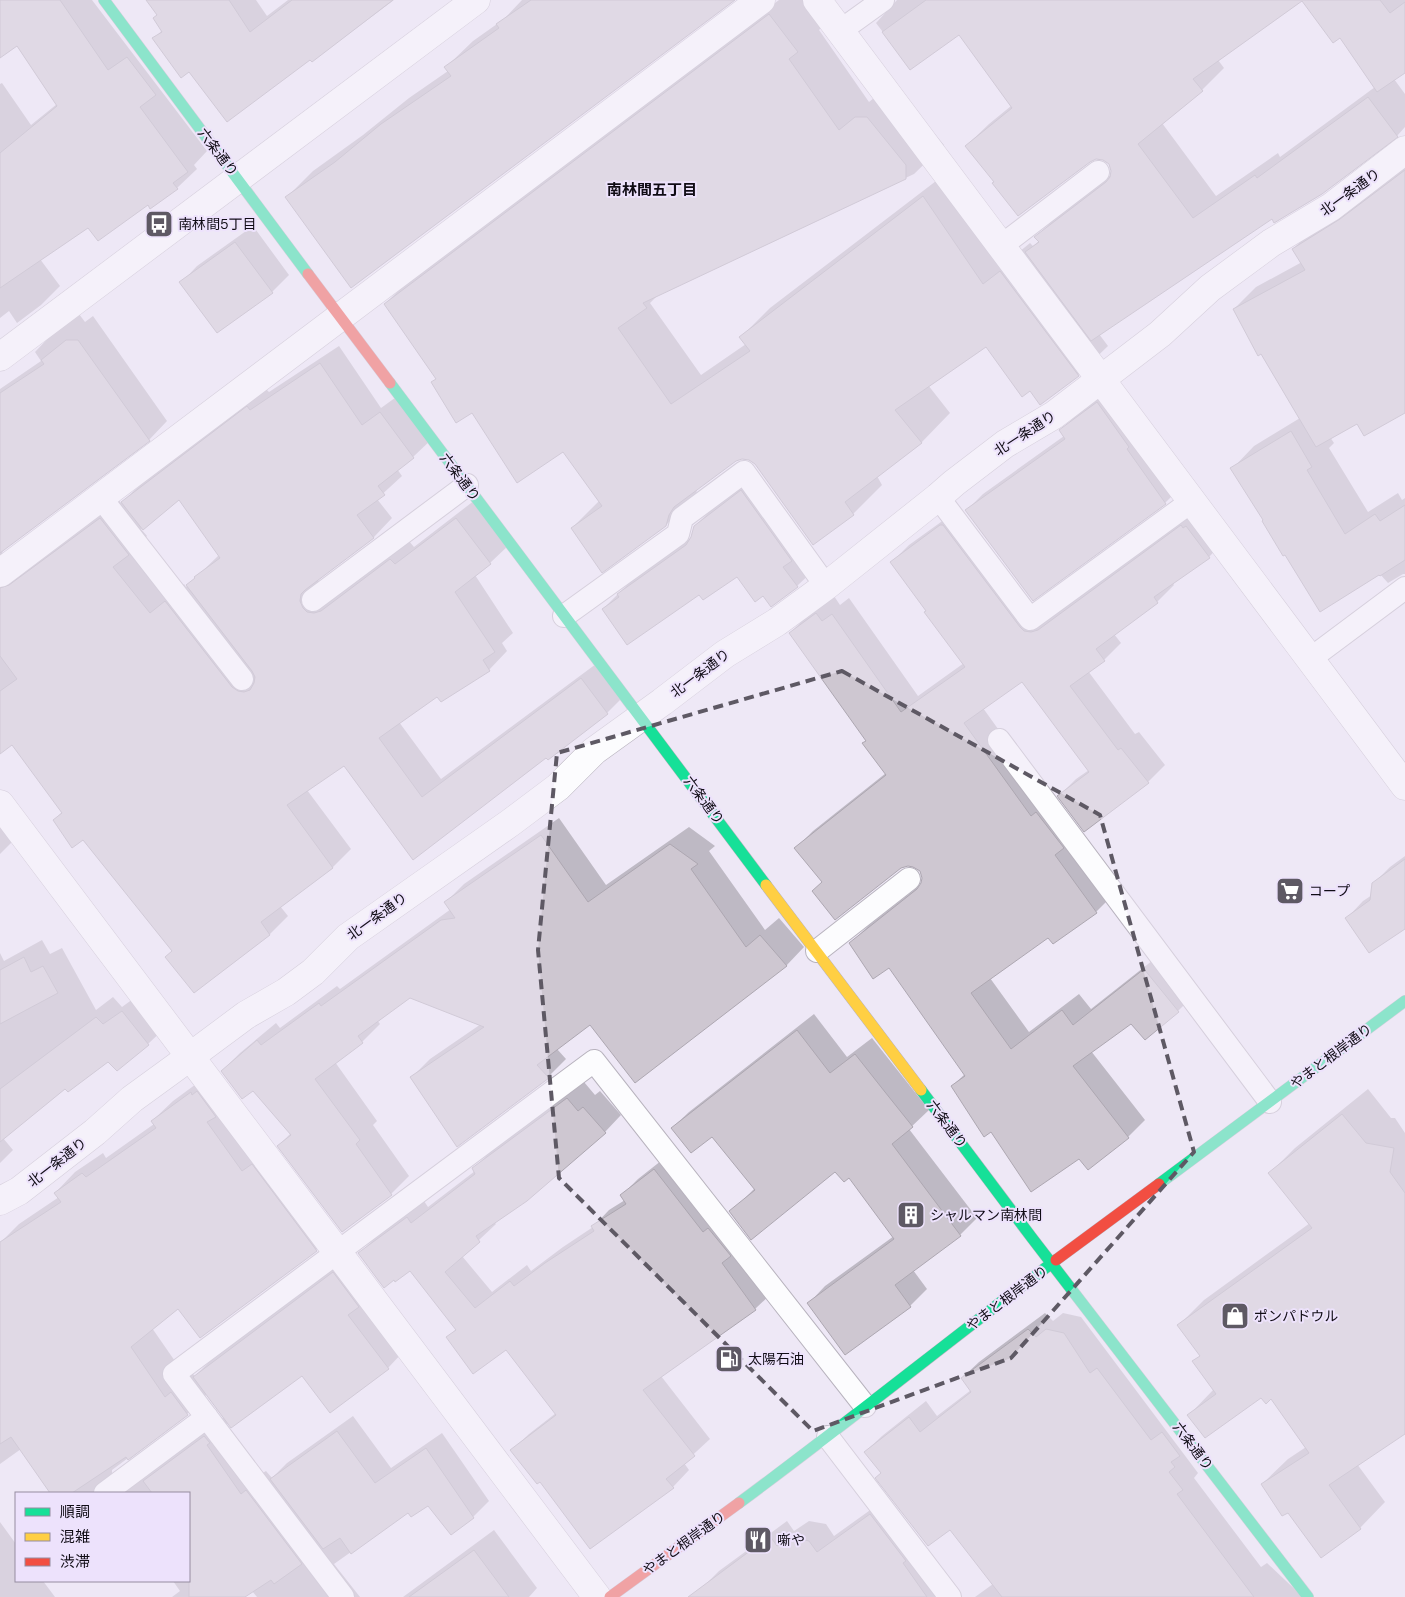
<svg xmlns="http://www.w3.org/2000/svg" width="1405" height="1597" font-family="'DM Sans','Noto Sans JP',sans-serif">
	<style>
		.shadow { fill: #0003; fill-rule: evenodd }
		.building { fill: #cec7d1; stroke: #ada7b1 }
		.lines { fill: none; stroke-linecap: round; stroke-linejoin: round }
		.lane-casing { stroke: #b8b3be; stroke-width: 24 }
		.street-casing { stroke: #b8b3be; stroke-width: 29 }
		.fast-casing { stroke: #b8b3be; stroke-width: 12 }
		.slow-casing { stroke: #b8b3be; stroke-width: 12 }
		.jam-casing { stroke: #b8b3be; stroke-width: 12 }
		.lane { stroke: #fcfcfe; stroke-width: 22 }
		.street { stroke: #fcfcfe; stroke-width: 28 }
		.fast { stroke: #16e098; stroke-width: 11 }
		.slow { stroke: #ffcf43; stroke-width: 11 }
		.jam { stroke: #f24e42; stroke-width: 11 }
		.marked { fill: none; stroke: #5e5964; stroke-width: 4; stroke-dasharray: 10 6; stroke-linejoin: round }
		.labels { text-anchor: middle; stroke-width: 4; stroke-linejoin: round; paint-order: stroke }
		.street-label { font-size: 14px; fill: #100c15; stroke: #ede2fc }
		.poi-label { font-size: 14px; fill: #100c15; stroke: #ede2fc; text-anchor: start }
		.neighbourhood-label { font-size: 15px; font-weight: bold; fill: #100c15; stroke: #ede2fc }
	</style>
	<rect width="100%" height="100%" fill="#eee8f6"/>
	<path class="shadow" d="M0 0H92L207 151 194 165 197 169 177 188 148 204 89 227 40 259 60 286 41 305 17 323 9 311 0 318V84L2 83 31 125 57 104 18 44 0 57Z
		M147 0H256L267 16 288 0H394L312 61 310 58 189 71 154 39 162 30 158 15Z
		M522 0H733L287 197 313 171 363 135 409 98 448 71 446 67 473 41 504 19Z
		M779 0H810L827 22 819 30 869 102 892 83 944 145 914 174 659 294 650 303 701 375 746 344 741 337 770 308 953 168 1014 256 1030 243 1033 246 1039 241 1036 237 1058 215 1112 174 1110 164 1103 159 1096 158 995 181 966 146 989 124 1011 106 960 33 910 68 876 23 897 0H1301L1218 60 1224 68 1202 90 1162 123 1216 196 1278 153 1280 157 1375 87 1340 36 1302 0H1405V71L1394 79 1405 94V127L1397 136 1272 217 1099 334 1108 346 1078 375 1030 389 986 345 928 385 950 413 921 443 877 476 882 485 853 514 756 463 749 459 742 458 736 460 697 489 696 495 666 525 572 528 599 501 564 450 473 411 437 378 385 304 415 274Z
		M1405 166V412L1357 422 1330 437 1334 443 1329 448 1368 512 1398 493 1402 500 1405 498V574H1403L1388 583 1379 573 1264 520 1232 469 1254 446 1300 418 1234 309 1256 287 1302 262 1293 249 1315 227Z
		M253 226 289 275 272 292 217 332 181 283 197 266Z
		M79 314 85 322 93 316 167 421 149 440 3 549 2 555 119 500 121 503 141 484 266 389 269 392 339 346 381 408 399 395 432 439 413 457 397 469 402 476 377 499 392 518 374 537 319 578 318 582 321 590 409 541 414 547 475 500 509 545 490 563 475 575 513 633 502 643 507 651 489 670 438 695 399 722 441 779 600 661 626 694 607 713 548 758 546 756 413 858 344 765 307 790 351 849 333 867 280 906 288 916 270 934 194 991 173 950 83 839 54 820 62 812 12 743 0 747V389L41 361 35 352 53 333ZM179 498 219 555 186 587 184 584 169 596 133 550 147 536 141 529Z
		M1114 386 1182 486 1165 503 1033 599 966 511 983 494 1064 436 1060 431 1077 414Z
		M758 475 814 570 797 586 763 595 737 575 699 593 603 609 635 577 692 537 695 526 712 509Z
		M959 509 1037 610 1199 509 1226 539 1209 557 1172 582 1174 585 1157 602 1114 634 1121 643 1104 660 1088 671 1135 734 1139 732 1165 765 1148 782 1059 796 1076 779 1089 770 1022 680 983 708 1049 800 1113 895 1096 912 1048 936 990 978 1029 1032 1079 994 1091 1009 1162 953 1195 994 1178 1011 1131 1022 1091 1051 1145 1120 1128 1137 1080 1158 991 1131 952 1086 965 1074 889 967 851 943 868 926 923 883V877L920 870 907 865 813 891 823 881 796 848 813 831 886 773 867 741 790 633 807 616 834 596 840 605 849 598 918 696 964 663 892 562 909 545Z
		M0 812 16 838 0 854Z
		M559 818 606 885 689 827 715 846 709 851 765 930 779 918 804 947 786 966 591 1023 557 1049 566 1059 548 1077H412L430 1059 481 1024 410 996 377 1020 380 1024 362 1042 335 1062 377 1121 373 1125 409 1176 391 1194 278 1146 291 1133 254 1089 222 1071 240 1053 276 1023 280 1028 337 986 340 989 451 909 446 902 464 884Z
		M1405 856V928L1347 918 1363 901 1372 895 1373 884 1390 867Z
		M42 940 50 954 62 948 96 1010 113 997 122 1007 141 993 167 1026 148 1044 108 1060 65 1087 3 1138 13 1150 0 1163V953L4 961Z
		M814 1014 847 1057 872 1038 929 1110 909 1129 977 1218 960 1235 913 1270 927 1289 910 1306 845 1353 809 1303 825 1286 894 1236 849 1177 836 1170 731 1212 755 1188 712 1135 672 1128 689 1112Z
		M211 1073 337 1230 316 1250 178 1307 152 1328 186 1377 192 1373 195 1376 211 1360 350 1256 404 1351 388 1368 302 1374 227 1424 261 1474 266 1471 272 1478 287 1463 353 1416 391 1468 442 1433 489 1501 473 1517 451 1534 428 1504 409 1511 334 1564 360 1597H257L252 1591 242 1597H172L180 1591 173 1581H189V1493H51L21 1449 0 1464V1243L19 1224 59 1197 55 1193 75 1172 103 1153 106 1158 154 1124 152 1121 173 1101ZM207 1394 224 1417 135 1483 112 1474V1470L187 1414Z
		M584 1082 595 1095 600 1091 621 1115 605 1132 527 1200 494 1222 496 1224 462 1256 492 1292 527 1265 531 1271 563 1247 593 1227 609 1210 625 1200 621 1196 638 1179 671 1153 772 1293 755 1309 661 1376 710 1439 684 1463 689 1470 673 1487 540 1480 512 1450 529 1434 556 1413 506 1348 448 1338 456 1329 411 1269 360 1253 376 1237 424 1201 428 1207 475 1171 473 1169 490 1152Z
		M1368 1089 1391 1118H1395L1405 1133V1425L1357 1464 1385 1502 1360 1528 1288 1511 1262 1484 1288 1459 1306 1447 1271 1398 1261 1396 1189 1415 1214 1389 1194 1362 1201 1355 1179 1325 1204 1300 1310 1223 1270 1173 1295 1148Z
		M1045 1313 1053 1321 1063 1313 1081 1317 1198 1473 1194 1478 1261 1567 1267 1563 1303 1597H975L993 1584 951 1528 882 1473 865 1452 882 1436 926 1401 937 1416 971 1390 962 1378 979 1362Z
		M887 1498 955 1597H709L702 1588 719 1571 787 1521 794 1531 809 1521 826 1524 834 1536Z
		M0 1522 16 1544V1581H43L55 1597H0Z
		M494 1530 537 1588 529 1597H403Z"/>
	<path class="building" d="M0 0H60L108 70 127 57 156 95 140 107 188 172 173 183 178 189 150 209 148 205 98 241 88 228 0 288V153L57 106 17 46 0 58Z
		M146 0H229L250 32 292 0H393L312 62 310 60 227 122 189 72 181 78 152 38 162 32 153 18 157 15Z
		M531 0H735L351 288 285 197 335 162 381 124 451 76 444 67 499 28 496 24Z
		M926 0H1380L1390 13 1405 2V73L1377 92 1340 38 1333 43 1302 1 1193 79 1203 91 1138 144 1193 218 1255 175 1257 178 1368 97 1398 137 1322 194 1274 223 1272 219 1091 341 1025 252 1039 242 1034 237 1106 182 1110 177 1111 171 1109 164 1103 160 1096 159 1090 162 1018 216 992 183 994 182 965 146 1012 108 959 35 910 70 882 32Z
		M769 14 798 52 789 59 839 130 855 117H867L906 165V179L643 303 647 308 618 328 671 404 750 351 739 337 923 196 983 284 1000 271 1079 376 1040 405 1030 391 1022 397 986 347 895 410 922 443 845 502 854 515 813 545 755 464 749 460 742 459 736 461 674 507 669 515 666 526 602 573 571 528 602 506 563 452 517 483 472 413 456 423 431 382 436 379 384 304Z
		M1405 170V413L1364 436 1357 424 1316 447 1261 354 1258 356 1233 309 1305 270 1292 249 1340 219Z
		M235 242 273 293 217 333 179 282Z
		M66 340H78L150 441 0 553V393L44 364 41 360Z
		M320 363 362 425 380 412 414 458 378 486 385 495 357 515 374 538 305 590 301 594 300 601 303 608 307 612 314 613 321 611 390 559 395 564 456 518 491 564 455 592 495 652 483 660 490 671 441 702 437 697 379 738 422 797 581 678 608 714 548 760 546 758 413 860 344 766 287 805 333 868 261 922 270 935 194 993 165 957 172 951 83 840 72 848 53 820 62 813 12 745 0 754V691L17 679 0 656V588L9 585 100 518 129 555 113 567 150 613 165 601 232 687 238 691 244 692 250 690 254 683 255 677 252 671 186 585 195 578 194 577 220 558 179 500 143 530 121 502 247 406 250 410Z
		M1097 402 1129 447 1127 449 1166 504 1033 601 965 510 1065 439 1059 430Z
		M1291 431 1312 467 1307 470 1345 534 1375 514 1380 521 1405 505V560L1380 576 1379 575 1320 612 1285 555 1283 556 1262 521 1263 520 1230 468Z
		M741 490 792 561 783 567 798 587 771 607 763 596 755 602 737 577 703 600 699 595 627 645 602 609 619 597 617 594 686 545 691 537 694 526Z
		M940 525H943L1020 627 1024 631 1031 632 1038 630 1181 525 1183 528 1186 526 1210 558 1154 597 1158 603 1096 649 1105 661 1070 686 1118 750 1121 748 1149 783 1084 832 1057 796 1089 772 1022 682 964 723 1031 816 1036 812 1064 848 1055 855 1097 913 1053 944 1048 938 971 993 1011 1049 1062 1010 1073 1025 1144 969 1179 1012 1145 1040 1131 1024 1073 1066 1129 1138 1088 1170 1079 1159 1031 1192 991 1132 984 1137 951 1086 965 1076 889 968 873 979 849 943 917 889 921 883 922 878 920 871 913 867 908 866 901 868 835 920 812 891 822 882 794 848 886 775 862 743 866 741 789 633 816 613 822 621 832 614 901 712 965 667 924 612 926 611 890 562Z
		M541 835 588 902 670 844 698 864 691 869 746 947 760 935 787 966 635 1083 590 1025 537 1065 549 1078 457 1147 410 1077 484 1027 410 998 358 1036 363 1043 315 1079 360 1140 356 1144 392 1195 342 1232 277 1146 291 1135 253 1091 242 1099 221 1071 257 1040 261 1045 319 1003 321 1006 441 920 455 918 444 902Z
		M1405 859V929L1369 953 1345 918 1370 900 1372 883Z
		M24 957 31 972 43 966 58 993 0 1024V970Z
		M122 1011 149 1045 117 1071 108 1062 68 1092 65 1089 0 1142V1089L96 1017 103 1024Z
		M797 1030 830 1073 855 1054 885 1092 913 1127 892 1144 961 1236 895 1285 911 1307 845 1355 807 1303 894 1239 849 1178 844 1182 835 1172 751 1240 729 1211 755 1190 712 1137 691 1153 671 1128Z
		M197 1091 216 1117 207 1122 242 1171 252 1164 317 1251 200 1338 178 1309 131 1347 165 1397 171 1392 188 1415 128 1460 126 1457 72 1493H50L11 1437 0 1444V1242L61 1202 54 1193 82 1173 86 1177 156 1128 151 1121 191 1092 192 1095Z
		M567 1098 578 1111 583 1107 606 1133 527 1201 476 1236 480 1242 445 1272 475 1308 510 1281 514 1286 545 1263 594 1231 591 1226 626 1204 620 1195 654 1169 703 1232 708 1228 731 1256 722 1263 756 1310 643 1390 695 1456 666 1479 674 1488 590 1549 540 1482 537 1484 510 1450 556 1415 506 1350 473 1374 446 1337 456 1330 410 1271 395 1282 394 1280 384 1288 358 1253 407 1217 411 1223 475 1174 472 1168Z
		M1342 1114 1366 1143 1394 1148 1390 1172 1405 1193V1434L1329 1485 1361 1529 1321 1558 1288 1513 1282 1516 1261 1484 1309 1453 1271 1399 1266 1404 1261 1398 1205 1438 1187 1415 1216 1394 1192 1361 1200 1356 1177 1325 1312 1228 1268 1173Z
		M333 1272 359 1307 348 1315 389 1369 330 1413 302 1376 231 1428 193 1377Z
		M1028 1329 1036 1337 1046 1329 1064 1333 1090 1373 1097 1368 1151 1440 1162 1432 1180 1456 1171 1462 1175 1467 1169 1472 1183 1490 1177 1494 1254 1597H1002L950 1530 928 1546 875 1478 881 1473 864 1452 909 1417 920 1432 971 1392 961 1378Z
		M337 1431 375 1483 426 1448 474 1518 451 1535 428 1506 411 1517 408 1513 351 1554 340 1538 323 1549 270 1479Z
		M204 1436 210 1443 207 1445 241 1494 246 1490 302 1564 274 1584 271 1580 245 1597H189V1493H152L143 1481Z
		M870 1514 906 1561 903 1563 927 1597H688L770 1536 777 1546 792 1537 809 1541 817 1552Z
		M474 1550 509 1597H409Z"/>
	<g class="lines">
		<defs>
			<path id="lane" d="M840 31 883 0
				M1001 246 1098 172
				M938 497 1030 619 1192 501
				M101 498 242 679
				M313 600 467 485
				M564 616 678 534 682 518 744 472 826 586
				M1310 659 1405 588
				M999 740 1270 1102
				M817 951 909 879
				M828 1437 950 1597
				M105 1493 207 1417
				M343 1597 174 1374 594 1061 865 1406"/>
			<path id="street" d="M817 0 1405 786
				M0 357 476 0
				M0 573 761 0
				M0 804 597 1597
				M0 1201 19 1191 95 1132 132 1099 176 1067 246 1015 286 992 313 972 348 937 510 823 558 787 594 751 662 702 725 654 777 622 826 586 938 497 954 483 1005 444 1054 415 1160 334 1210 288 1271 243 1331 207 1405 150"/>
			<path id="fast" d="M104 0 308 274
				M390 383 766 885
				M921 1090 1032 1238 1308 1597
				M1159 1184 1405 1001
				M739 1503C846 1424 950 1340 1056 1260"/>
			<path id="slow" d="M766 885 921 1090"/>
			<path id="jam" d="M308 274 390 383
				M1056 1260 1159 1184
				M610 1597 739 1503"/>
		</defs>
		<use href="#lane" class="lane-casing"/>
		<use href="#street" class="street-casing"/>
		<use href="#fast" class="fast-casing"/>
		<use href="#slow" class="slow-casing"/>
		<use href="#jam" class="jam-casing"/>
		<use href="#lane" class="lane"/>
		<use href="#street" class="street"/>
		<use href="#fast" class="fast"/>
		<use href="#slow" class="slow"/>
		<use href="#jam" class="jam"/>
	</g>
	<path d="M0 0H1405V1597H0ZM842 671 1100 815 1194 1152 1011 1358 813 1431 559 1178 538 950 557 753Z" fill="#eee8f6" fill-opacity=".55" fill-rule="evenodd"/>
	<path class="marked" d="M842 671 1100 815 1194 1152 1011 1358 813 1431 559 1178 538 950 557 753Z"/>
	<defs>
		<symbol id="bus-square" viewBox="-11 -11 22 22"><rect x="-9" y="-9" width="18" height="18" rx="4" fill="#5e5964" stroke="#ede2fc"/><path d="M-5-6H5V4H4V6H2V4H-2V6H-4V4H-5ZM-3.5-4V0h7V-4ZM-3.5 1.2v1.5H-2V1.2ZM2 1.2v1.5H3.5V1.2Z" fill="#fff"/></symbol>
		<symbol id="supermarket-square" viewBox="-11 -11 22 22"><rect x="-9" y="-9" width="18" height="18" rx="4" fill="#5e5964" stroke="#ede2fc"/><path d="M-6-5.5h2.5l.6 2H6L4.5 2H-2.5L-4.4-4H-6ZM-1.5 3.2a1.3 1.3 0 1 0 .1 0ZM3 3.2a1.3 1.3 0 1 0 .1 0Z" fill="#fff"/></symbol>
		<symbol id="building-square" viewBox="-11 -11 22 22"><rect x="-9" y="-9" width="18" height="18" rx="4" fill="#5e5964" stroke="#ede2fc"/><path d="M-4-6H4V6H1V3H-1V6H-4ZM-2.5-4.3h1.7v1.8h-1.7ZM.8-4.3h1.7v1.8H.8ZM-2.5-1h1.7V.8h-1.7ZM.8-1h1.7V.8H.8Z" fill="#fff"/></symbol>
		<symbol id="shop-square" viewBox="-11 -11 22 22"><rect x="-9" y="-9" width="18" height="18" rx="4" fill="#5e5964" stroke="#ede2fc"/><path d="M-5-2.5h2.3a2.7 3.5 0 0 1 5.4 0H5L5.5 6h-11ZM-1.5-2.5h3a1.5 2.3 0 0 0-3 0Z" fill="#fff"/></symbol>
		<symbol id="fuel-square" viewBox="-11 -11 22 22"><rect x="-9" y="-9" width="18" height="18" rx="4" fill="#5e5964" stroke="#ede2fc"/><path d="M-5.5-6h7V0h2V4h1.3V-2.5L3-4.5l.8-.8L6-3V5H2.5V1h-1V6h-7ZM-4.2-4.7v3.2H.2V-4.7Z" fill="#fff"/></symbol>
		<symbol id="restaurant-square" viewBox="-11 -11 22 22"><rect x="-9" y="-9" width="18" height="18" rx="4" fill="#5e5964" stroke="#ede2fc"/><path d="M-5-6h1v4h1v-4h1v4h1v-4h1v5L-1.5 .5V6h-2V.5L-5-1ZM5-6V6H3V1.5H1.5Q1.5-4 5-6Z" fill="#fff"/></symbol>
	</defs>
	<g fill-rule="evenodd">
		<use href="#bus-square" x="143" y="208" width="32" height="32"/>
		<use href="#supermarket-square" x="1274" y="875" width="32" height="32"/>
		<use href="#building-square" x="895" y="1199" width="32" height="32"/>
		<use href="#shop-square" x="1219" y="1300" width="32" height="32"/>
		<use href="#fuel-square" x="713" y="1343" width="32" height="32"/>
		<use href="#restaurant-square" x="742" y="1524" width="32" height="32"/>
	</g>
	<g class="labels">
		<g class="street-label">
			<text transform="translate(218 152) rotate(53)" y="5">六条通り</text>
			<text transform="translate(1350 192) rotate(-36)" y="5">北一条通り</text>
			<text transform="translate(1025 433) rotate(-33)" y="5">北一条通り</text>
			<text transform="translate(460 477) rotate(53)" y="5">六条通り</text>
			<text transform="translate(700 673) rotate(-37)" y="5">北一条通り</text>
			<text transform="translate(704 800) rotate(53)" y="5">六条通り</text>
			<text transform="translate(377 916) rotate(-36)" y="5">北一条通り</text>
			<text transform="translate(1331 1056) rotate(-37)" y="5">やまと根岸通り</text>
			<text transform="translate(947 1124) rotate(53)" y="5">六条通り</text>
			<text transform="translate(57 1162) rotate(-38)" y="5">北一条通り</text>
			<text transform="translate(1007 1298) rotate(-37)" y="5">やまと根岸通り</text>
			<text transform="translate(1193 1446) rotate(53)" y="5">六条通り</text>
			<text transform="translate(684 1543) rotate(-36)" y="5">やまと根岸通り</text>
		</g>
		<g class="poi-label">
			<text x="178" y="229">南林間5丁目</text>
			<text x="1309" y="896">コープ</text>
			<text x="930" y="1220">シャルマン南林間</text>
			<text x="1254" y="1321">ポンパドウル</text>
			<text x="748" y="1364">太陽石油</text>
			<text x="777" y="1545">噺や</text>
		</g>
		<g class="neighbourhood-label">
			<text x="652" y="195">南林間五丁目</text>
		</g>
	</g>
	<rect x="15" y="1492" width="175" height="90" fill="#ede2fc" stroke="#958ca0"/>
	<rect x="25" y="1508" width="25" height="8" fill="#16e098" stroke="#958ca0"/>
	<text x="60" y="1517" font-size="15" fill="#100c15">順調</text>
	<rect x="25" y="1533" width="25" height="8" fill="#ffcf43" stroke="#958ca0"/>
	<text x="60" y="1542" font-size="15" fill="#100c15">混雑</text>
	<rect x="25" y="1558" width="25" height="8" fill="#f24e42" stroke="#958ca0"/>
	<text x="60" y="1567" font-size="15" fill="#100c15">渋滞</text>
</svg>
